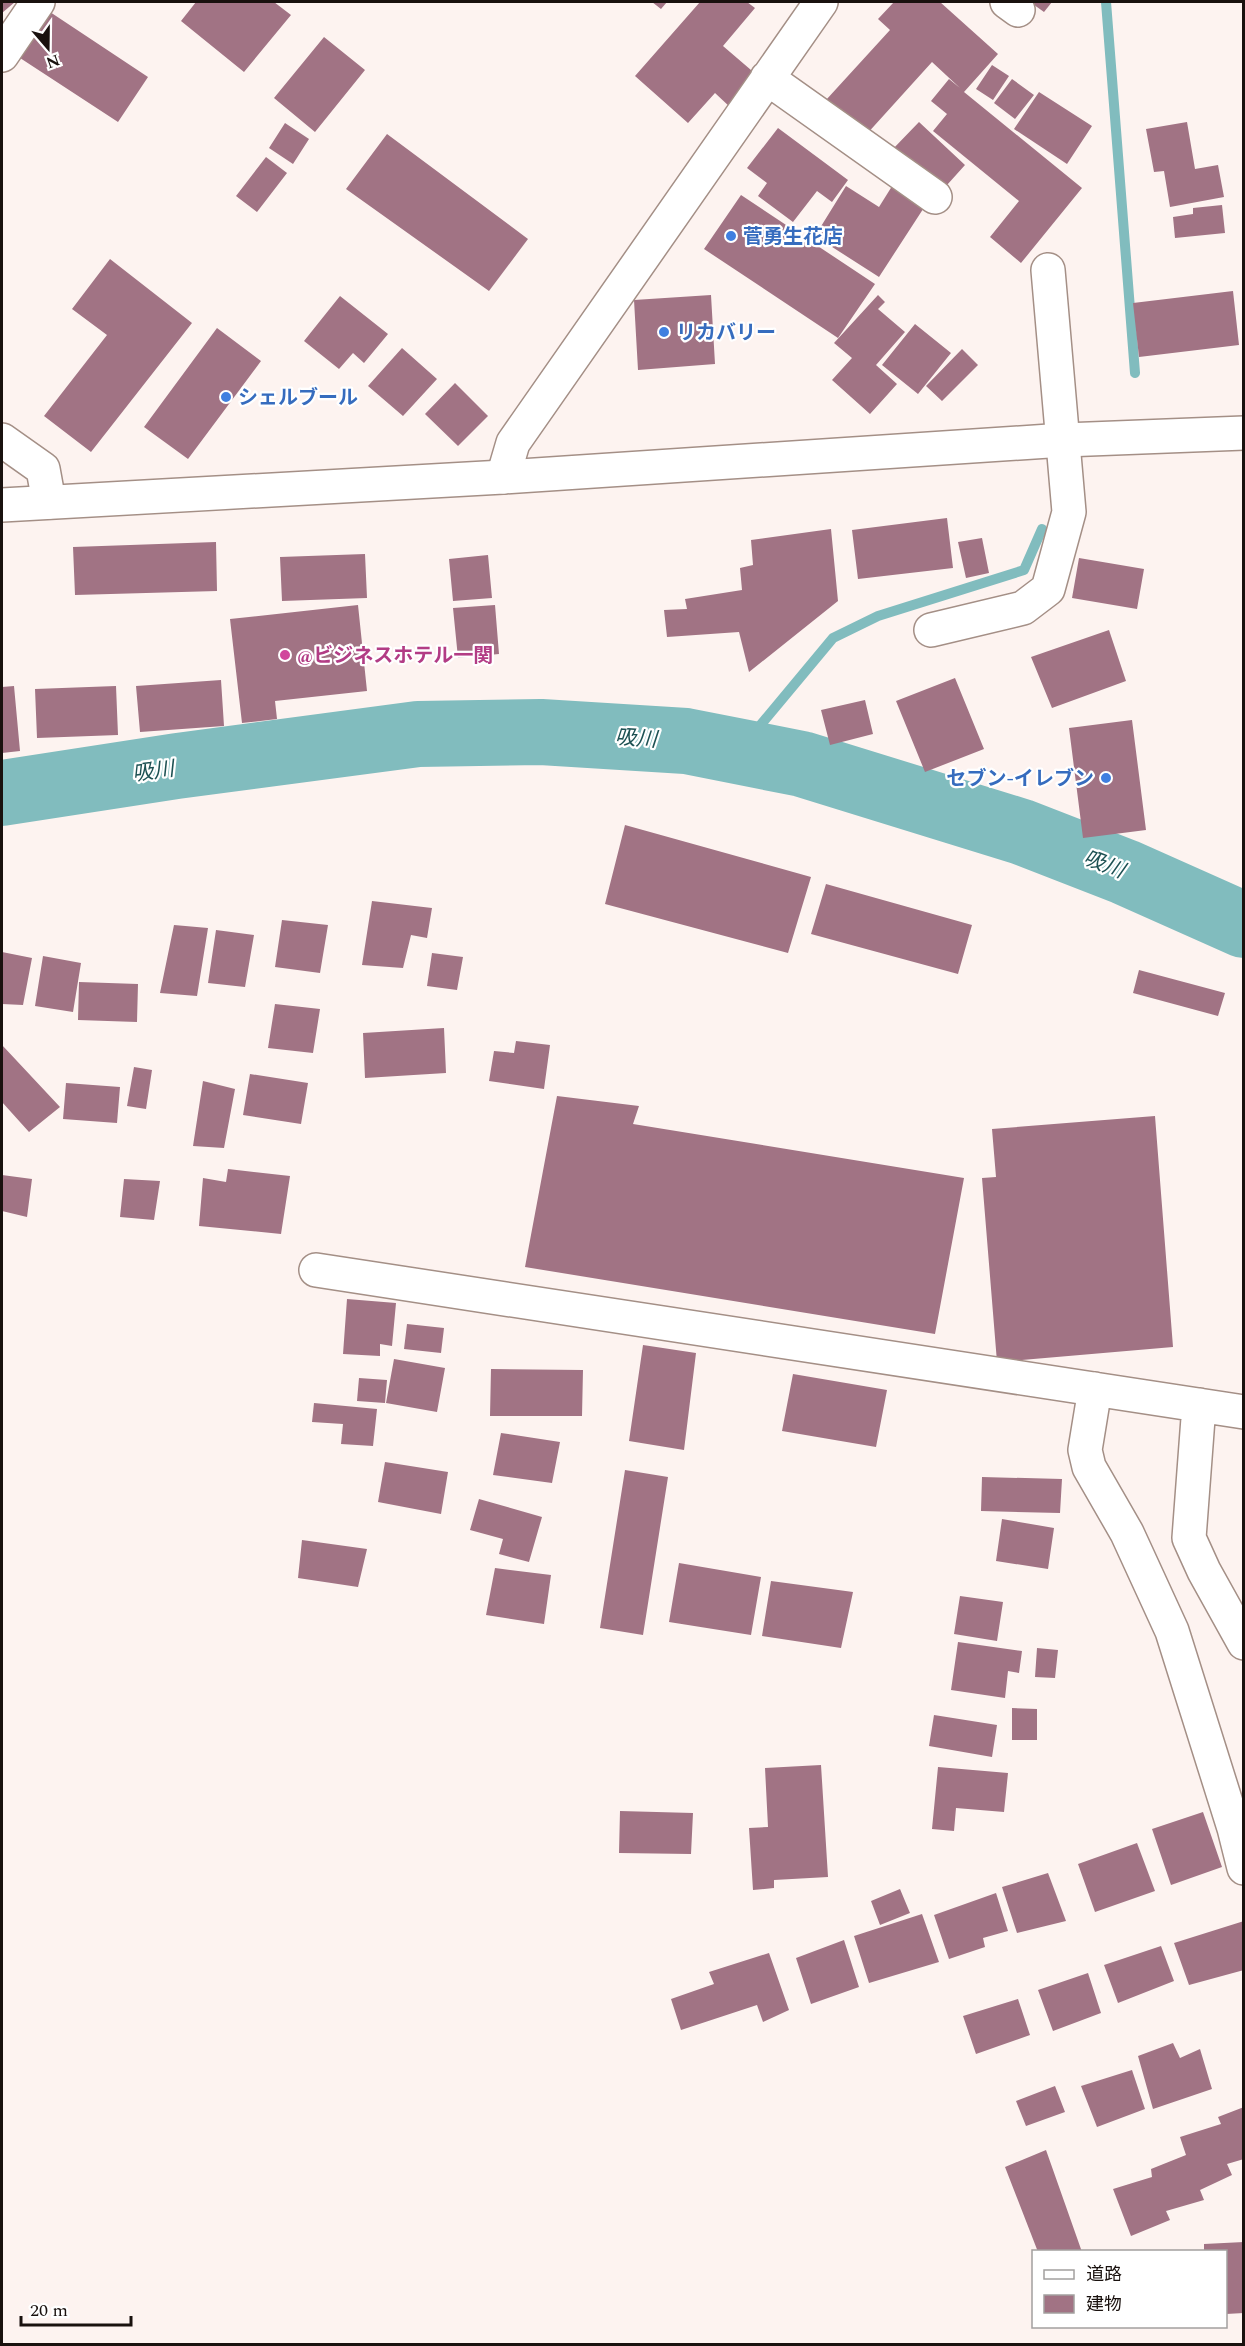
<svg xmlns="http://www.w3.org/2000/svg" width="1245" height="2346" font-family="Spectral,'Noto Sans JP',serif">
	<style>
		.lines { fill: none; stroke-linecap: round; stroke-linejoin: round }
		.stream { stroke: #81bcbe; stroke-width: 10 }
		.river { stroke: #81bcbe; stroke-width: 66 }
		.building { fill: #a17384 }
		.minor-casing { stroke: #a48f86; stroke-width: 36 }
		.tertiary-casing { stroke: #a48f86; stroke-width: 36 }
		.minor { stroke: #fff; stroke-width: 33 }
		.tertiary { stroke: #fff; stroke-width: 33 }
		.shop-dot { fill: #3f7fe0; stroke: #fff; stroke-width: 2 }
		.hotel-dot { fill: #d1479c; stroke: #fff; stroke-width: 2 }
		.labels { text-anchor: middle; stroke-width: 4.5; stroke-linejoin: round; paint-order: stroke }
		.shop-label { font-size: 20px; font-weight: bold; fill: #366cbe; stroke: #fff; text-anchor: start }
		.hotel-label { font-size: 20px; font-weight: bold; fill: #b23c85; stroke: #fff; text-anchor: start }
		.water-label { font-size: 21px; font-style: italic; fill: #1d5153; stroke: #fff }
	</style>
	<rect width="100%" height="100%" fill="#fdf3f0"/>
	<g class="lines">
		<path class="stream" d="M1106 2 1135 373
			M738 752 833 638 878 616 1024 570 1042 529"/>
		<path class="river" d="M2 793 177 766 418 734 541 732 686 741 802 764 1022 832 1125 872 1244 925"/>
	</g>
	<path class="building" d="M2 2H15L2 13Z
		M196 2H274L291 15 244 72 181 21Z
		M652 2H667L661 9Z
		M700 2H747L755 8 723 46 758 76 731 108 715 93 688 123 635 76Z
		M894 2H940L998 54 964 92 1082 188 1021 263 990 237 1019 201 933 131 947 114 931 101 949 79 960 88 932 62 865 136 826 100 890 30 878 19Z
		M1030 2H1052L1044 12Z
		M47 10 148 77 118 122 17 56Z
		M324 37 365 70 315 132 274 98Z
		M992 65 1009 76 993 100 976 89Z
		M1012 79 1034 95 1015 119 994 103Z
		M1039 92 1092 126 1067 164 1014 129Z
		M919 122 965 165 938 195 891 151Z
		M1187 122 1195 169 1218 165 1224 197 1170 207 1164 171 1154 172 1146 129Z
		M285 123 309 139 293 164 269 148Z
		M778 128 848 180 832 202 817 191 793 222 758 196 767 183 747 168Z
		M387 134 528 239 489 291 346 189Z
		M266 157 287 173 257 212 236 196Z
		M894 183 927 203 879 277 815 236 846 186 879 207Z
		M741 195 875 284 838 338 704 249Z
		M1222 205 1225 233 1175 238 1173 217 1193 214V208Z
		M110 259 192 323 91 452 44 416 107 335 72 309Z
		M1233 291 1239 345 1139 357 1133 303Z
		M711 295 715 364 638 370 634 300Z
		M878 295 885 302 878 309 905 332 876 365 897 384 870 414 832 380 852 358 834 343Z
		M340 296 388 334 364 363 353 353 339 369 304 341Z
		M915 324 951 353 918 394 882 365Z
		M217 328 261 361 188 459 144 427Z
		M402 348 437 379 403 416 368 386Z
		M962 349 978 365 942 401 926 386Z
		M455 383 488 416 458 446 425 414Z
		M947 518 953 568 858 579 852 530Z
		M831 529 838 601 749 672 739 632 667 637 664 610 687 609 685 599 742 590 740 568 753 565 751 540Z
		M982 538 989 573 966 578 958 542Z
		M216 542 217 591 75 595 73 547Z
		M365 554 367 598 282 601 280 557Z
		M488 555 492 598 453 601 449 559Z
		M1079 558 1144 569 1137 609 1072 598Z
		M358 605 367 691 275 701 277 719 242 723 230 619Z
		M495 605 499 654 458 658 453 608Z
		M1109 630 1126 681 1052 708 1031 657Z
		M955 678 984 749 925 772 896 701Z
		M221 680 224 726 140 732 136 686Z
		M14 686 20 751 2 753V687Z
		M116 686 118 735 37 738 35 689Z
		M865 700 873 734 830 745 821 710Z
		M1132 720 1146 830 1083 838 1069 728Z
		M625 825 811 877 788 953 605 904Z
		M826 884 972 925 958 974 811 934Z
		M372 901 432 908 427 938 411 935 403 968 362 965Z
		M282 920 328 925 320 973 275 967Z
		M174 925 208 928 197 996 160 993Z
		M216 930 254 935 245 987 208 983Z
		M2 952 32 958 23 1005 2 1004Z
		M432 953 463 957 457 990 427 986Z
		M43 956 81 963 73 1012 35 1006Z
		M1139 970 1225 993 1218 1016 1133 993Z
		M79 982 138 984 137 1022 78 1020Z
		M275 1004 320 1009 313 1053 268 1048Z
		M444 1028 446 1073 365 1078 363 1033Z
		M516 1041 550 1045 544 1089 489 1081 494 1051 514 1053Z
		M2 1045 60 1107 29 1132 2 1102Z
		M134 1067 152 1070 146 1109 127 1106Z
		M250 1074 308 1083 301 1124 243 1115Z
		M203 1081 235 1089 224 1148 193 1146Z
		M66 1083 120 1087 117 1123 63 1119Z
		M557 1096 639 1106 633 1124 964 1178 935 1334 525 1267Z
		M1155 1116 1173 1347 997 1362 982 1178 996 1177 992 1129Z
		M228 1169 290 1176 281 1234 199 1226 203 1178 226 1182Z
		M2 1175 32 1179 27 1217 2 1211Z
		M124 1179 160 1181 154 1220 120 1217Z
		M347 1299 396 1303 392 1346 380 1344V1356L343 1354Z
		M407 1324 444 1328 441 1353 404 1349Z
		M643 1345 696 1353 684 1450 629 1441Z
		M394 1359 445 1368 437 1412 386 1403Z
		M491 1369 583 1370 582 1416H490Z
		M793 1374 887 1390 876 1447 782 1431Z
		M359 1378 387 1380 385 1403 357 1401Z
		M314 1403 377 1409 373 1446 341 1444 343 1424 312 1422Z
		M501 1433 560 1442 552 1483 493 1475Z
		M385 1462 448 1472 441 1514 378 1502Z
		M625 1470 668 1477 643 1635 600 1628Z
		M982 1477 1062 1479 1060 1513 981 1511Z
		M479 1499 542 1517 529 1562 499 1554 503 1539 470 1530Z
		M1002 1519 1054 1528 1048 1569 996 1561Z
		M302 1540 367 1549 358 1587 298 1578Z
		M679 1563 761 1577 751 1635 669 1622Z
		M495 1568 551 1575 544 1624 486 1615Z
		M771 1581 853 1592 841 1648 762 1636Z
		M960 1596 1003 1602 997 1641 954 1634Z
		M958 1642 1022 1651 1019 1673 1008 1671 1005 1698 951 1690Z
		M1037 1648 1058 1650 1055 1678 1035 1677Z
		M1012 1708 1037 1709V1740H1012Z
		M934 1715 997 1725 992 1757 929 1746Z
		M821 1765 828 1877 774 1880V1888L753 1890 749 1828 768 1827 765 1768Z
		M938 1767 1008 1773 1004 1812 956 1808 954 1831 932 1829Z
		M620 1811 693 1813 691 1854 619 1853Z
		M1203 1812 1222 1867 1171 1885 1152 1829Z
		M1137 1843 1155 1891 1095 1912 1078 1864Z
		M1048 1873 1066 1921 1017 1933 1002 1887Z
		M900 1889 910 1913 880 1925 871 1901Z
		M996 1893 1008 1931 983 1938 985 1947 949 1959 934 1915Z
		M922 1914 939 1962 869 1983 854 1936Z
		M1244 1921V1970L1189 1985 1174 1943Z
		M844 1940 859 1987 811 2004 796 1958Z
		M1161 1946 1174 1981 1118 2003 1104 1965Z
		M769 1953 789 2010 763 2022 757 2005 681 2030 671 1999 714 1984 709 1972Z
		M1088 1973 1101 2013 1053 2031 1038 1990Z
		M1018 1999 1030 2035 976 2054 963 2016Z
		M1173 2043 1180 2058 1200 2049 1212 2089 1153 2109 1138 2056Z
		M1132 2070 1145 2109 1097 2127 1081 2086Z
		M1055 2086 1065 2112 1026 2126 1016 2101Z
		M1244 2107V2159L1227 2164 1232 2175 1200 2190 1204 2200 1166 2211 1170 2220 1131 2236 1113 2189 1152 2177 1151 2169 1186 2155 1180 2137 1221 2124 1218 2117Z
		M1046 2150 1082 2252H1038L1005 2167Z
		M1244 2242V2313L1226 2314V2252H1204V2244Z"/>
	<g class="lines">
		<defs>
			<path id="minor" d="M1007 2 1018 10
				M2 55 38 2
				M767 78 935 197
				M2 440 43 469 49 502
				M503 477 513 443 821 2
				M931 630 1023 608 1048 589 1069 512 1048 270
				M316 1270 1244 1412
				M1095 1389 1085 1450 1089 1467 1127 1533 1172 1631 1234 1828 1244 1868
				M1199 1405 1189 1538 1204 1571 1244 1643"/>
			<path id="tertiary" d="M2 505 503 477 1064 440 1244 433"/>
		</defs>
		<use href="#minor" class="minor-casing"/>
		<use href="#tertiary" class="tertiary-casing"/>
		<use href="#minor" class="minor"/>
		<use href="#tertiary" class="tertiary"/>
	</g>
	<g class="shop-dot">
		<circle cx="731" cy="236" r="6"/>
		<circle cx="664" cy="332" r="6"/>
		<circle cx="226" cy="397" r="6"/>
		<circle cx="1106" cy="778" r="6"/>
	</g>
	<circle class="hotel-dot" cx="285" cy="655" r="6"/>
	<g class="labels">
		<g class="shop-label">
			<text x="743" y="243">菅勇生花店</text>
			<text x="676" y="339">リカバリー</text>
			<text x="238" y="404">シェルブール</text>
			<text x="1094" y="785" text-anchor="end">セブン-イレブン</text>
		</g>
		<g class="hotel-label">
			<text x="297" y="662">@ビジネスホテル一関</text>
		</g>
		<g class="water-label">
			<text transform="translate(636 738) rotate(4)" y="7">吸川</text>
			<text transform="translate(153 771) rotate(-8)" y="7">吸川</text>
			<text transform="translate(1104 864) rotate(21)" y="7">吸川</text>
		</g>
	</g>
	<rect width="1245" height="2346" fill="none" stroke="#19110e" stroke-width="6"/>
	<rect x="1032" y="2250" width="195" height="78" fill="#ffffff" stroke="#a3a09f" stroke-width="1.5"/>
	<rect x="1044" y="2270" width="30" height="9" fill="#ffffff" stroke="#a3a09f" stroke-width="1.5"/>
	<text x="1086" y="2280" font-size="18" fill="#19110e">道路</text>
	<rect x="1044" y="2295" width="30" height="18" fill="#a17384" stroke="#a3a09f" stroke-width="1.5"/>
	<text x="1086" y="2310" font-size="18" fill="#19110e">建物</text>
	<g transform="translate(48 48) rotate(160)" stroke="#ffffff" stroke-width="4.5" paint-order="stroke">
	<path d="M0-4.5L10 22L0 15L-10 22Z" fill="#19110e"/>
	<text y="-9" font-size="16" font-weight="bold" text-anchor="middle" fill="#19110e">N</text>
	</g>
	<path d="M21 2316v9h110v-9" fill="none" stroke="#19110e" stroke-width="3"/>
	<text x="30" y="2316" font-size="18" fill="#19110e" stroke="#ffffff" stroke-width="4.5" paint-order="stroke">20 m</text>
</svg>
